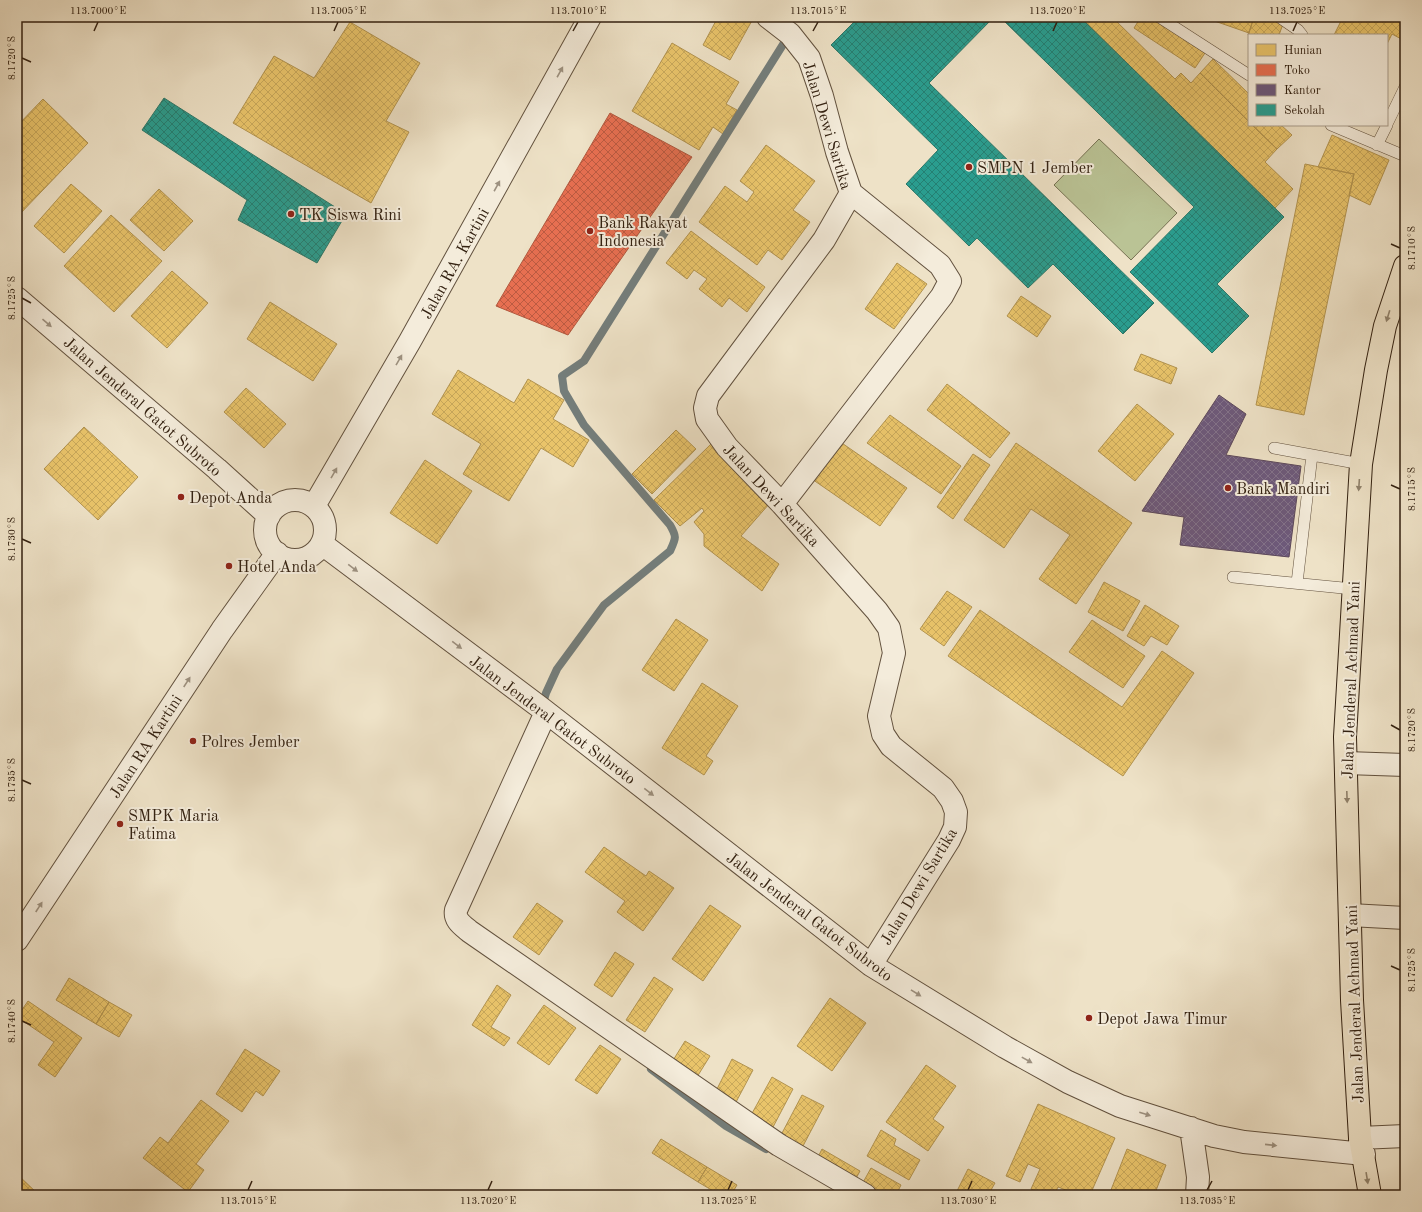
<svg xmlns="http://www.w3.org/2000/svg" width="1422" height="1212" font-family="'Old Standard TT',serif">
	<style>
		.pitch { fill: #bac395; stroke: #767253 }
		.homes { fill: url(#homes-cross-hatch); stroke: #b2934f }
		.shops { fill: url(#shops-cross-hatch); stroke: #b1583e }
		.offices { fill: url(#offices-cross-hatch); stroke: #5c485a }
		.schools { fill: url(#schools-cross-hatch); stroke: #2d7869 }
		.lines { fill: none; stroke-linecap: round; stroke-linejoin: round }
		.stream { stroke: #747d7a; stroke-width: 8 }
		.service-casing { stroke: #62513e; stroke-width: 12 }
		.minor-casing { stroke: #62513e; stroke-width: 24 }
		.trunk-casing { stroke: #332111; stroke-width: 24 }
		.service { stroke: #f4ecdb; stroke-width: 11 }
		.minor { stroke: #f4ecdb; stroke-width: 22 }
		.trunk { stroke: #eee2c7; stroke-width: 22 }
		.oneway { fill: #9d9180 }
		.oneway2 { fill: #90826c }
		.ticks { fill: none; stroke: #332111; stroke-width: 1.5 }
		.poi-dot { fill: #8f2418; stroke: #f4ecdb; stroke-width: 1.5 }
		.labels { text-anchor: middle; stroke-width: 4; stroke-linejoin: round; paint-order: stroke }
		.street-label { font-size: 16px; fill: #332111; stroke: #f4ecdb }
		.poi-label { font-size: 16px; fill: #332111; stroke: #f4ecdb; text-anchor: start }
		.neatline { fill: none; stroke: #332111; stroke-width: 1.5 }
		.ticks-label { font-size: 10px; text-anchor: middle; fill: #332111 }
	</style>
	<defs>
		<pattern id="homes-cross-hatch" width="8" height="8" patternUnits="userSpaceOnUse"><rect width="8" height="8" fill="#e9c46a"/><path d="M0 0l8 8M0 8l8-8" fill="none" stroke="#c8a85b"/></pattern>
		<pattern id="shops-cross-hatch" width="8" height="8" patternUnits="userSpaceOnUse"><rect width="8" height="8" fill="#e76f51"/><path d="M0 0l8 8M0 8l8-8" fill="none" stroke="#bc5b42"/></pattern>
		<pattern id="offices-cross-hatch" width="8" height="8" patternUnits="userSpaceOnUse"><rect width="8" height="8" fill="#6d597a"/><path d="M0 0l8 8M0 8l8-8" fill="none" stroke="#82728a"/></pattern>
		<pattern id="schools-cross-hatch" width="8" height="8" patternUnits="userSpaceOnUse"><rect width="8" height="8" fill="#2a9d8f"/><path d="M0 0l8 8M0 8l8-8" fill="none" stroke="#258073"/></pattern>
	</defs>
	<rect width="100%" height="100%" fill="#eee2c7"/>
	<filter id="stains"><feTurbulence type="fractalNoise" baseFrequency=".005" numOctaves="4"/><feColorMatrix values="0 0 0 0 .2 0 0 0 0 .09 0 0 0 0 .02 0 0 0 .5 -.17"/></filter>
	<radialGradient id="worn" r=".72"><stop offset=".6" stop-color="#630" stop-opacity="0"/><stop offset="1" stop-color="#630" stop-opacity=".3"/></radialGradient>
	<path class="pitch" d="M1099 139 1177 213 1131 260 1054 185Z"/>
	<path class="homes" d="M718 17H754L730 60 703 45Z
		M1080 17H1112L1175 79 1181 73 1191 83 1200 73 1249 122V125H1252L1277 149 1265 162 1293 189 1275 208Z
		M1141 17H1150L1205 53 1195 68 1134 28Z
		M1203 17H1254L1249 33Z
		M1254 17H1263L1283 24 1279 35H1248Z
		M1343 17H1405V41L1392 34 1387 44V35H1334Z
		M350 22 420 63 386 121 409 132 371 203 233 123 274 56 314 78Z
		M672 43 739 82 726 104 737 110 723 134 713 127 699 150 632 111Z
		M1213 59 1249 94V122L1200 73Z
		M43 99 88 143 17 217V126Z
		M1252 125H1281L1292 135 1277 149Z
		M1332 135 1389 160 1370 205 1349 195 1354 174 1318 167Z
		M766 145 815 181 793 210 810 222 782 260 768 250 757 265 699 222 725 186 747 202 754 192 740 181Z
		M1305 164 1354 174 1304 415 1256 405Z
		M71 184 102 211 64 253 34 226Z
		M159 189 193 221 164 251 130 220Z
		M111 215 162 261 114 312 64 266Z
		M691 231 765 287 747 312 729 298 722 307 699 289 707 279 694 270 687 279 666 263Z
		M897 263 927 284 894 329 865 309Z
		M172 271 208 303 167 348 131 316Z
		M1021 296 1051 316 1037 337 1007 316Z
		M270 302 337 344 313 381 247 339Z
		M1141 354 1177 368 1171 384 1134 370Z
		M458 370 514 403 528 379 564 400 553 419 589 440 573 467 541 448 509 501 463 474 481 444 432 414Z
		M947 384 1010 433 990 458 927 410Z
		M246 388 286 424 264 448 224 412Z
		M1137 404 1174 434 1135 481 1098 451Z
		M890 415 961 466 941 494 867 443Z
		M84 427 138 477 98 520 44 469Z
		M676 430 696 449 652 494 632 474Z
		M836 439 907 488 880 526 809 477Z
		M1016 443 1132 523 1076 604 1039 579 1070 535 1031 509 1004 548 964 520Z
		M711 444 770 503 741 536 779 564 762 591 704 546V534L694 522 704 511 702 508 680 526 654 500Z
		M973 454 990 465 953 519 937 507Z
		M425 460 472 491 437 544 390 513Z
		M1104 582 1140 601 1123 631 1088 612Z
		M947 591 972 607 944 646 920 629Z
		M1145 605 1179 626 1167 645 1151 636 1144 646 1127 636Z
		M980 610 1122 707 1162 651 1194 673 1123 776 948 656Z
		M676 619 708 640 674 691 642 670Z
		M1092 620 1145 656 1123 688 1069 652Z
		M702 683 738 706 706 756 713 761 704 775 662 748Z
		M604 847 646 876 649 871 674 888 643 931 617 912 625 901 585 872Z
		M537 903 563 921 539 955 513 937Z
		M710 905 741 926 703 981 672 959Z
		M615 952 634 964 612 997 594 985Z
		M654 977 673 989 645 1032 626 1020Z
		M69 978 109 1002 96 1024 56 1000Z
		M497 985 511 995 491 1027 510 1038 504 1046 472 1025Z
		M830 998 866 1023 832 1071 797 1046Z
		M28 1001 82 1038 55 1077 38 1065 54 1042 17 1017Z
		M109 1002 132 1015 119 1037 96 1024Z
		M544 1005 576 1028 549 1065 517 1043Z
		M685 1041 710 1056 697 1077 672 1062Z
		M600 1045 621 1059 597 1094 575 1080Z
		M245 1049 280 1071 263 1096 256 1091 242 1112 216 1094Z
		M732 1059 753 1070 735 1104 715 1093Z
		M926 1065 956 1086 933 1119 944 1127 928 1151 886 1122Z
		M772 1077 793 1089 772 1129 750 1117Z
		M802 1095 824 1106 803 1146 781 1135Z
		M201 1100 229 1121 196 1164 204 1170 188 1192 143 1158 160 1137 168 1143Z
		M1038 1104 1115 1138 1090 1195H1070L1071 1192 1058 1187 1054 1195H1045L1031 1189 1040 1169 1028 1164 1020 1182 1006 1176Z
		M881 1130 896 1139 894 1145 920 1160 909 1180 867 1156Z
		M661 1139 707 1167 698 1182 652 1153Z
		M822 1149 860 1171 853 1184 815 1163Z
		M1127 1149 1166 1165 1155 1193 1159 1195H1109Z
		M707 1167 737 1185 731 1195H720L698 1182Z
		M871 1168 901 1185 896 1195H878L861 1186Z
		M968 1169 995 1183 991 1190 1000 1195H955Z
		M17 1174 39 1195H17Z"/>
	<path class="shops" d="M610 113 692 157 568 335 496 306Z"/>
	<path class="offices" d="M1219 395 1246 414 1226 455 1301 466 1289 557 1180 545 1184 517 1142 511Z"/>
	<path class="schools" d="M859 17H994L929 83 1154 303 1123 334 1053 264 1028 288 977 238 969 246 906 184 938 150 831 45Z
		M1000 17H1080L1284 217 1217 284 1249 316 1212 353 1130 272 1194 207Z
		M164 98 346 214 317 263 238 220 247 200 142 130Z"/>
	<g class="lines">
		<path class="stream" d="M542 706 546 693 557 669 604 605 670 551C676 538 677 537 670 525L584 425 564 391 562 376 584 361 789 35
			M651 1069 726 1126 766 1149"/>
		<defs>
			<path id="service" d="M1159 17 1249 75
				M1279 17 1298 30 1302 35
				M1387 124 1405 87
				M1331 125 1405 156
				M1377 145 1387 125
				M1274 448 1361 464
				M1233 577 1353 589
				M1297 583 1312 455"/>
			<path id="minor" d="M768 17 790 34 809 58 822 96 837 152 851 193 824 240 708 396 705 408 707 419 727 447 782 504 877 611 889 628 894 653 879 716 883 734 891 746 943 788 952 801 956 812 955 827 949 840 871 965
				M17 298 217 469 269 516
				M265 530a30 30 0 1 1 60 0a30 30 0 1 1-60 0Z
				M782 504 942 296 950 281 940 265 851 193
				M314 506 410 341 590 17
				M322 544 541 708 871 965 1005 1047 1068 1082 1120 1106 1214 1136 1244 1142 1364 1154
				M546 712 456 910C454 920 462 925 469 931L779 1145 865 1195
				M1346 763 1405 765
				M1350 915 1405 918
				M17 940 222 630 277 553
				M1191 1128 1198 1177 1197 1195
				M1360 1138 1405 1136"/>
			<path id="trunk" d="M1370 1195 1360 1138 1352 1000 1345 737 1361 464 1376 370 1385 326 1405 266"/>
		</defs>
		<use href="#service" class="service-casing"/>
		<use href="#minor" class="minor-casing"/>
		<use href="#trunk" class="trunk-casing"/>
		<use href="#service" class="service"/>
		<use href="#minor" class="minor"/>
		<use href="#trunk" class="trunk"/>
	</g>
	<defs><path id="oneway-solid" d="M-6-.8H1V-3.2L6.5 0L1 3.2V.8H-6Z"/></defs>
	<g class="oneway">
		<use href="#oneway-solid" transform="translate(560 72) rotate(-61)"/>
		<use href="#oneway-solid" transform="translate(497 186) rotate(-61)"/>
		<use href="#oneway-solid" transform="translate(47 323) rotate(41)"/>
		<use href="#oneway-solid" transform="translate(399 360) rotate(-60)"/>
		<use href="#oneway-solid" transform="translate(334 473) rotate(-60)"/>
		<use href="#oneway-solid" transform="translate(353 568) rotate(37)"/>
		<use href="#oneway-solid" transform="translate(457 645) rotate(37)"/>
		<use href="#oneway-solid" transform="translate(187 682) rotate(-57)"/>
		<use href="#oneway-solid" transform="translate(649 792) rotate(38)"/>
		<use href="#oneway-solid" transform="translate(39 907) rotate(-57)"/>
		<use href="#oneway-solid" transform="translate(916 993) rotate(32)"/>
		<use href="#oneway-solid" transform="translate(1027 1060) rotate(29)"/>
		<use href="#oneway-solid" transform="translate(1145 1114) rotate(18)"/>
		<use href="#oneway-solid" transform="translate(1271 1145) rotate(6)"/>
	</g>
	<g class="oneway2">
		<use href="#oneway-solid" transform="translate(1388 316) rotate(107)"/>
		<use href="#oneway-solid" transform="translate(1359 485) rotate(94)"/>
		<use href="#oneway-solid" transform="translate(1347 797) rotate(88)"/>
		<use href="#oneway-solid" transform="translate(1367 1178) rotate(81)"/>
	</g>
	<path class="ticks" d="M94 31 98 22M334 31 338 22M573 31 578 22M813 31 818 22M1053 31 1057 22M1293 31 1297 22M22 58 31 62M1391 244 1400 248M22 298 31 303M1391 485 1400 489M22 539 31 543M1391 725 1400 730M22 780 31 784M1391 966 1400 970M22 1021 31 1025M248 1190 252 1181M488 1190 492 1181M728 1190 732 1181M968 1190 972 1181M1207 1190 1212 1181"/>
	<g class="poi-dot">
		<circle cx="969" cy="167" r="4"/>
		<circle cx="291" cy="214" r="4"/>
		<circle cx="590" cy="231" r="4"/>
		<circle cx="1228" cy="488" r="4"/>
		<circle cx="181" cy="497" r="4"/>
		<circle cx="229" cy="566" r="4"/>
		<circle cx="193" cy="741" r="4"/>
		<circle cx="120" cy="824" r="4"/>
		<circle cx="1089" cy="1018" r="4"/>
	</g>
	<g class="labels">
		<g class="street-label">
			<text transform="translate(828 125) rotate(73)" y="6">Jalan Dewi Sartika</text>
			<text transform="translate(454 263) rotate(-61)" y="6">Jalan RA. Kartini</text>
			<text transform="translate(143 406) rotate(41)" y="6">Jalan Jenderal Gatot Subroto</text>
			<text transform="translate(772 495) rotate(47)" y="6">Jalan Dewi Sartika</text>
			<text transform="translate(1350 680) rotate(-88)" y="6">Jalan Jenderal Achmad Yani</text>
			<text transform="translate(553 719) rotate(37)" y="6">Jalan Jenderal Gatot Subroto</text>
			<text transform="translate(145 746) rotate(-57)" y="6">Jalan RA Kartini</text>
			<text transform="translate(918 886) rotate(-59)" y="6">Jalan Dewi Sartika</text>
			<text transform="translate(810 916) rotate(37)" y="6">Jalan Jenderal Gatot Subroto</text>
			<text transform="translate(1354 1004) rotate(-92)" y="6">Jalan Jenderal Achmad Yani</text>
		</g>
		<g class="poi-label">
			<text x="977" y="173">SMPN 1 Jember</text>
			<text x="299" y="220">TK Siswa Rini</text>
			<text x="598" y="228">Bank Rakyat<tspan x="598" dy="18">Indonesia</tspan></text>
			<text x="1236" y="494">Bank Mandiri</text>
			<text x="189" y="503">Depot Anda</text>
			<text x="237" y="572">Hotel Anda</text>
			<text x="201" y="747">Polres Jember</text>
			<text x="128" y="821">SMPK Maria<tspan x="128" dy="18">Fatima</tspan></text>
			<text x="1097" y="1024">Depot Jawa Timur</text>
		</g>
	</g>
	<rect width="1422" height="1212" fill="none" stroke="#eee2c7" stroke-width="44"/>
	<rect x="1248" y="34" width="140" height="92" fill="#f4ecdb" stroke="#a79b8a"/>
	<rect x="1256" y="44" width="20" height="12" fill="#e9c46a" stroke="#a79b8a"/>
	<text x="1284" y="54" font-size="12" fill="#332111">Hunian</text>
	<rect x="1256" y="64" width="20" height="12" fill="#e76f51" stroke="#a79b8a"/>
	<text x="1284" y="74" font-size="12" fill="#332111">Toko</text>
	<rect x="1256" y="84" width="20" height="12" fill="#6d597a" stroke="#a79b8a"/>
	<text x="1284" y="94" font-size="12" fill="#332111">Kantor</text>
	<rect x="1256" y="104" width="20" height="12" fill="#2a9d8f" stroke="#a79b8a"/>
	<text x="1284" y="114" font-size="12" fill="#332111">Sekolah</text>
	<rect x="22" y="22" width="1378" height="1168" class="neatline"/>
	<g class="ticks-label">
		<text x="98" y="14">113.7000°E</text>
		<text x="338" y="14">113.7005°E</text>
		<text x="578" y="14">113.7010°E</text>
		<text x="818" y="14">113.7015°E</text>
		<text x="1057" y="14">113.7020°E</text>
		<text x="1297" y="14">113.7025°E</text>
		<text transform="translate(11 58) rotate(-90)" y="4">8.1720°S</text>
		<text transform="translate(1411 248) rotate(-90)" y="4">8.1710°S</text>
		<text transform="translate(11 298) rotate(-90)" y="4">8.1725°S</text>
		<text transform="translate(1411 489) rotate(-90)" y="4">8.1715°S</text>
		<text transform="translate(11 539) rotate(-90)" y="4">8.1730°S</text>
		<text transform="translate(1411 730) rotate(-90)" y="4">8.1720°S</text>
		<text transform="translate(11 780) rotate(-90)" y="4">8.1735°S</text>
		<text transform="translate(1411 970) rotate(-90)" y="4">8.1725°S</text>
		<text transform="translate(11 1021) rotate(-90)" y="4">8.1740°S</text>
		<text x="248" y="1204">113.7015°E</text>
		<text x="488" y="1204">113.7020°E</text>
		<text x="728" y="1204">113.7025°E</text>
		<text x="968" y="1204">113.7030°E</text>
		<text x="1207" y="1204">113.7035°E</text>
	</g>
	<rect width="100%" height="100%" filter="url(#stains)"/>
	<rect width="100%" height="100%" fill="url(#worn)"/>
</svg>
